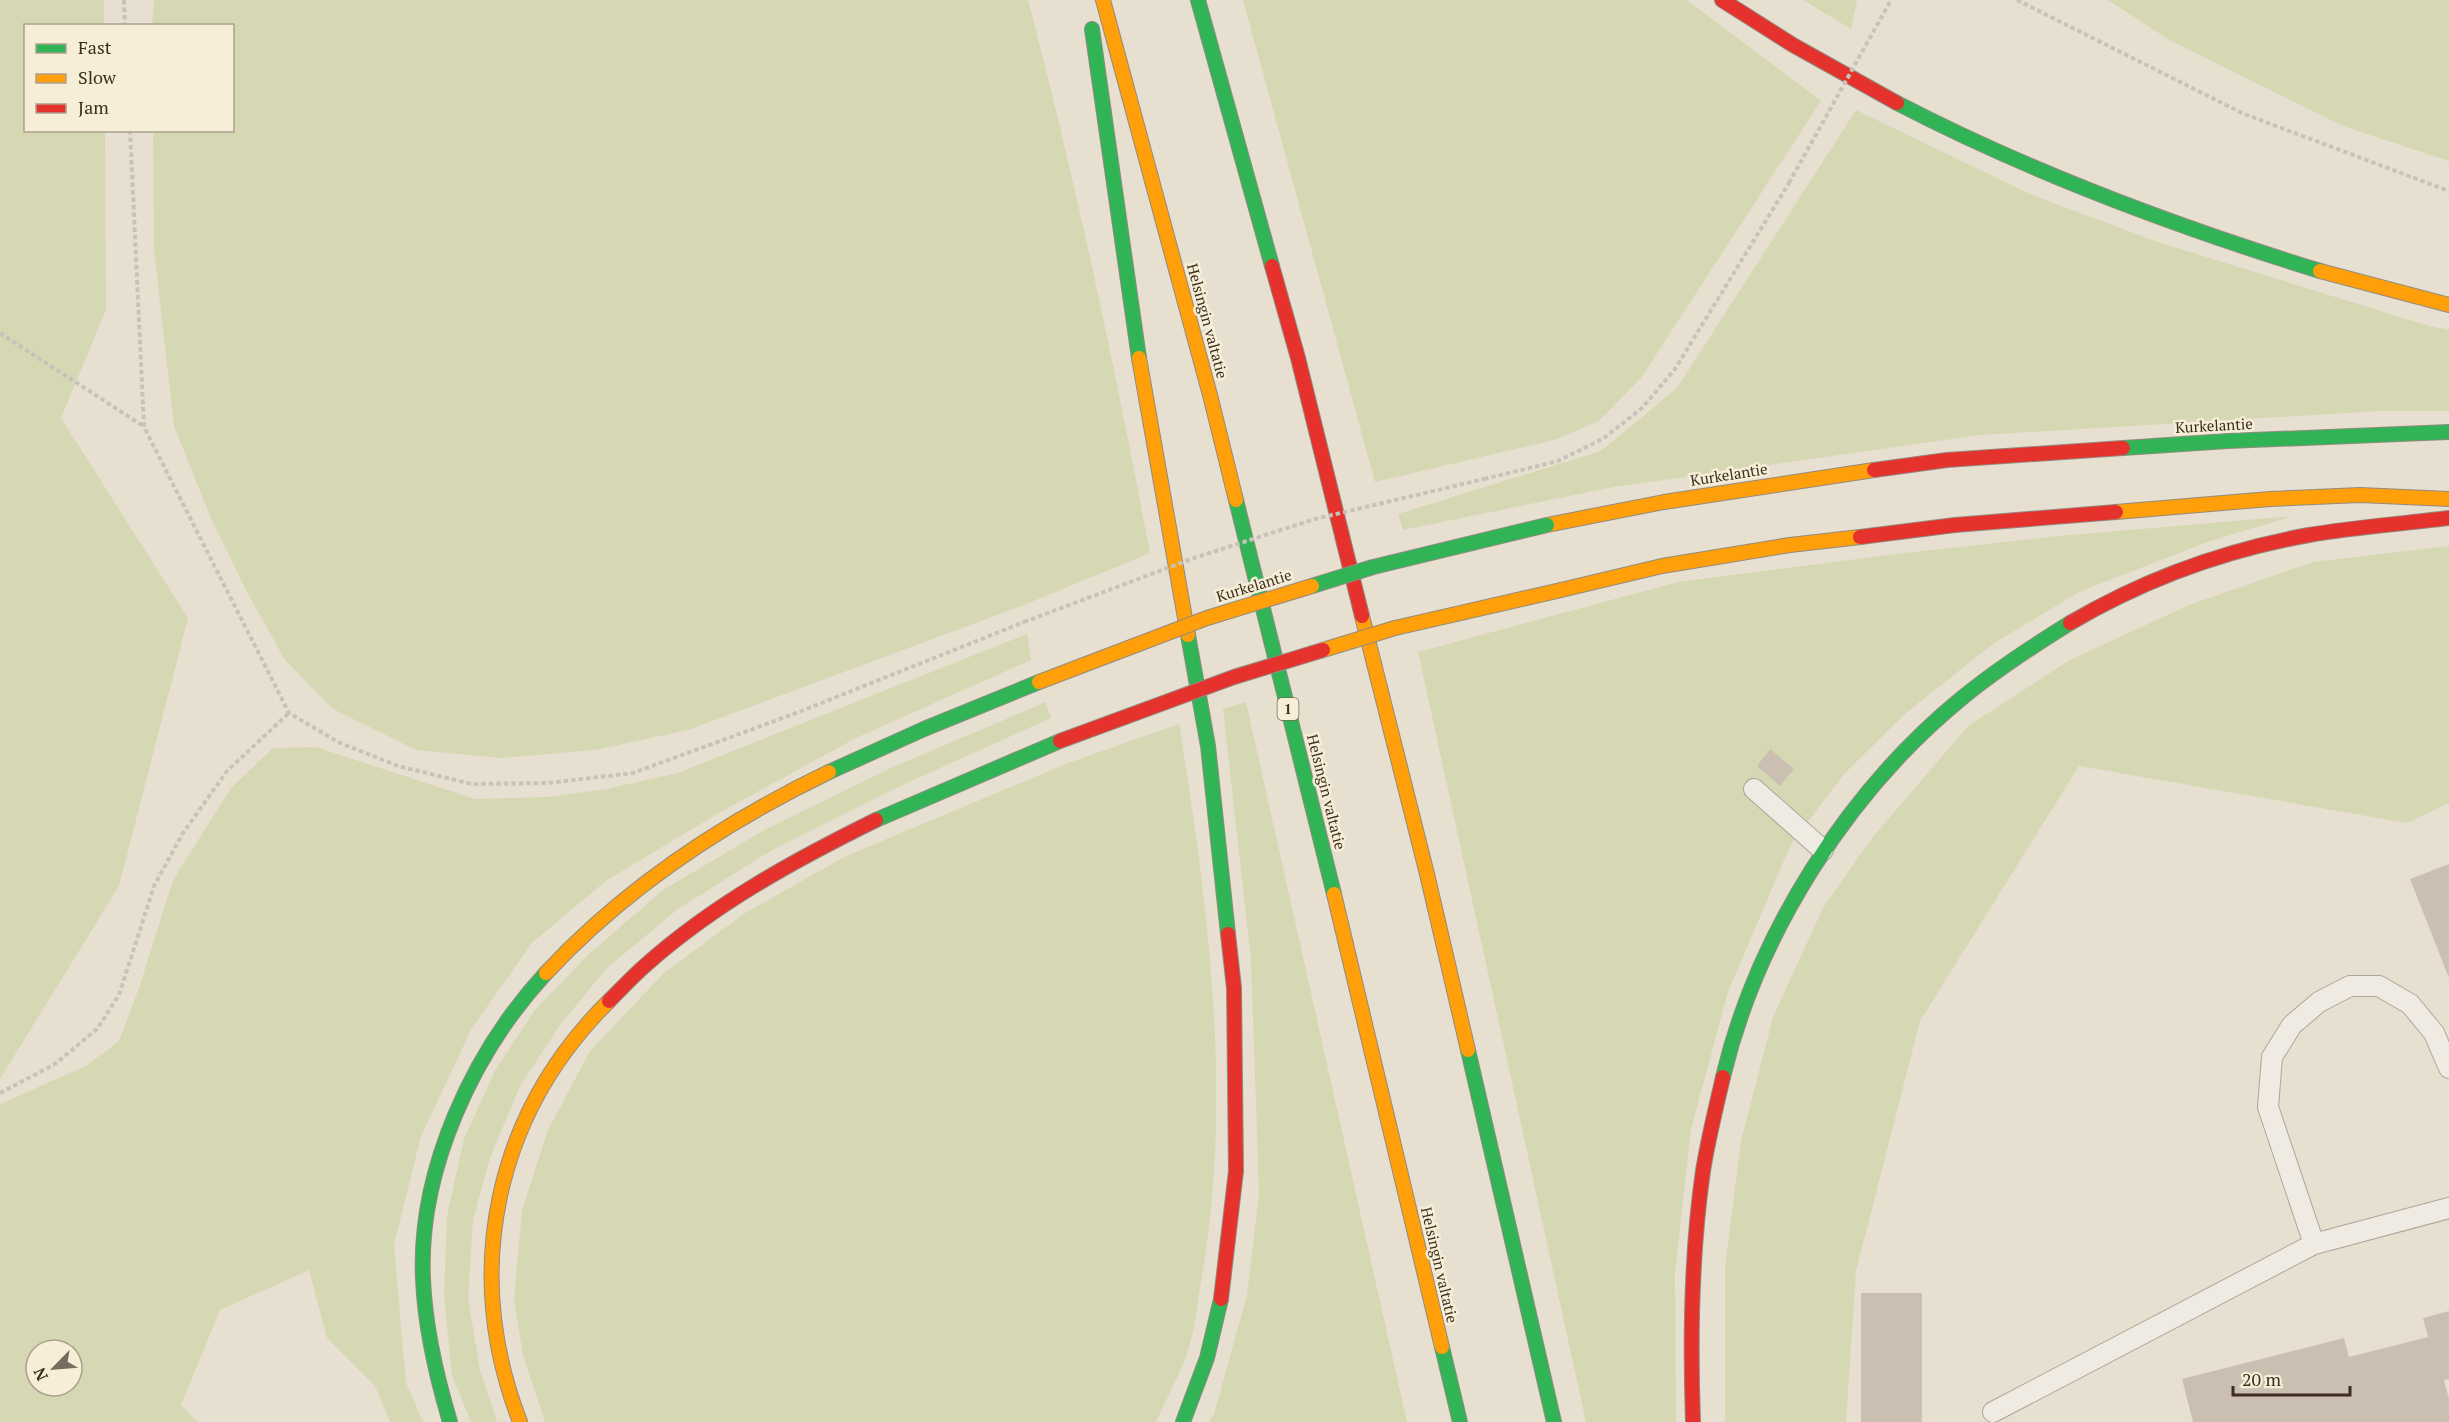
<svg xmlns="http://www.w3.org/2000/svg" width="2449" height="1422" font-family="'PT Serif',serif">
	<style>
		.green { fill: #d6d7b3; fill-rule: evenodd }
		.building { fill: #cbbfb2 }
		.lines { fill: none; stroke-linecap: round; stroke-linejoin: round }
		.lane-casing { stroke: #ada599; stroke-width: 22 }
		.fast-casing { stroke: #928b80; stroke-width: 16 }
		.slow-casing { stroke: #928b80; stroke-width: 16 }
		.jam-casing { stroke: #928b80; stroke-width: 16 }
		.path { stroke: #c8c2b9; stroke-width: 4; stroke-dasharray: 4.5 3; stroke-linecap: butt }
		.lane { stroke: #efebe3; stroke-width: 20 }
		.fast { stroke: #30b455; stroke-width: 14 }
		.slow { stroke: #ff9f0a; stroke-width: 14 }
		.jam { stroke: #e5322d; stroke-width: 14 }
		.fast-bridge-casing { stroke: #928b80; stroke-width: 16; stroke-linecap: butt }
		.slow-bridge-casing { stroke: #928b80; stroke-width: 16; stroke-linecap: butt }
		.jam-bridge-casing { stroke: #928b80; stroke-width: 16; stroke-linecap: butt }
		.path-bridge { stroke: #c8c2b9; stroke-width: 4; stroke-dasharray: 4.5 3; stroke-linecap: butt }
		.fast-bridge { stroke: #30b455; stroke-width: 14 }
		.slow-bridge { stroke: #ff9f0a; stroke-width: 14 }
		.jam-bridge { stroke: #e5322d; stroke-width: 14 }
		.labels { text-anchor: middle; stroke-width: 5; stroke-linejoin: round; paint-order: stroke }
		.shield { fill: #f7eed8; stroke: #756857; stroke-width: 1.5 }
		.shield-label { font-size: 14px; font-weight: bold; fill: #3d2e20 }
		.street-label { font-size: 15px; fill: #3d2e20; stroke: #f7eed8 }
	</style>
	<rect width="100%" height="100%" fill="#e7e0d1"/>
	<path class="green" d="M0 0H104V25L26 26V130L105 131 106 310 61 418 188 618 119 886 0 1079Z
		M154 0H1028C1076 182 1115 367 1150 553L1019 607 688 730 595 750 501 758 416 750 333 709 285 660 247 592 210 516 174 426 154 250 153 131 232 130V26L152 25Z
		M1243 0H1687L1821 101 1641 378 1599 421 1554 440 1375 482Z
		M1803 0H1857L1851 29Z
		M2108 0H2449V161L2343 126 2171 41Z
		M1856 110 2032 195 2158 242 2429 326 2449 330V411H2380L1980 435 1614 487 1403 530 1398 514 1601 451 1677 388Z
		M2293 516 2207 542 2079 592 1994 643 1907 712 1844 774 1791 844 1728 992 1691 1129 1675 1273 1676 1422H1586L1418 652 1678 582 1896 554 2058 536Z
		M2449 546V803L2407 823 2079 766 1920 1021 1856 1271 1846 1422H1725V1267L1741 1141 1773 1017 1823 908 1872 838 1968 726 2070 660 2189 605 2313 562Z
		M1027 634 1031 660 856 738 717 814 607 880 532 943 472 1028 421 1136 394 1245 406 1383 423 1422H390L375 1386 327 1338 309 1270 220 1310 181 1405 198 1422H0V1104L86 1066 119 1041 139 988 173 880 231 788 273 748 316 747 475 799 547 797 606 789 678 773ZM36 1350H72V1386H36Z
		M1046 702 1051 718 896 788 772 850 678 909 607 968 560 1025 520 1086 490 1158 473 1220 468 1298 480 1370 497 1422H471L452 1375 444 1297 447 1216 464 1139 495 1071 534 1011 589 954 663 890 766 829 891 768Z
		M1246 702 1407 1422H1209L1214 1414 1247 1295 1259 1194 1251 960 1223 709Z
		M1179 724C1208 903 1233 1095 1202 1275 1198 1299 1196 1325 1189 1347 1181 1373 1167 1397 1156 1422H545L523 1356 514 1299 522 1210 548 1130 590 1051 663 974 745 913 846 856 1068 763Z"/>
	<path class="building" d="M1770 749 1794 769 1780 786 1757 766Z
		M2449 864V978L2410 879Z
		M1861 1293H1922V1422H1861Z
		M2449 1311V1379L2444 1380 2449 1399V1422H2193L2182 1379 2344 1338 2349 1357 2428 1337 2423 1318Z"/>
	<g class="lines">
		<defs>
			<path id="lane" d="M1754 789 1823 850
				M2314 1244 2268 1107 2272 1057 2292 1025 2319 1002 2350 986H2379L2410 1004 2434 1033 2449 1068
				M1993 1412 2314 1244 2449 1208"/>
			<path id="fast" d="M1198 0 1272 266
				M1092 29 1139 358
				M1897 103C2032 173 2174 226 2320 271
				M2123 448 2228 441 2449 432
				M1236 500 1334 894
				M1188 635 1208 746 1228 934
				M829 772 924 729 1039 682
				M876 820 1060 741
				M1468 1050 1554 1422
				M1723 1077C1757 934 1848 791 1962 698 1996 670 2033 646 2070 623
				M1442 1347 1460 1422
				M450 1422C436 1375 425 1328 423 1279 418 1170 473 1052 546 973
				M1183 1422 1207 1358 1221 1299"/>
			<path id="slow" d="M1103 0 1210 395 1236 500
				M2320 271 2449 305
				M1139 358 1188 635
				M2116 512 2270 499 2360 495 2449 499
				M1547 525 1664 502 1874 470
				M1561 590 1662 566 1790 545 1860 537
				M1362 616 1427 874 1468 1050
				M1334 894 1442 1347
				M546 973C626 887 723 823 829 772
				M520 1422C462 1272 494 1115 609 1001"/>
			<path id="jam" d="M1722 0 1793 45 1897 103
				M1272 266 1298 358 1362 616
				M1874 470 1947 460 2123 448
				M1860 537 1955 525 2116 512
				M2070 623C2143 580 2225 550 2309 535 2355 527 2402 524 2449 518
				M609 1001C621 989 634 975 648 963 716 903 795 860 876 820
				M1221 1299 1236 1171 1234 988 1228 934
				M1693 1422C1690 1338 1691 1254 1703 1171 1708 1139 1716 1108 1723 1077"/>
		</defs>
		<use href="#lane" class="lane-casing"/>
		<use href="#fast" class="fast-casing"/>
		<use href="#slow" class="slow-casing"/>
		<use href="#jam" class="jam-casing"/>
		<path class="path" d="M124 0 125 26
			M2017 0 2244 114 2449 191
			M130 130 144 427 289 713 338 742 398 766 472 784 548 783 633 773 799 712 1024 622
			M0 333 143 426
			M1484 479 1558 461 1604 438 1642 408 1675 369 1789 183
			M0 1093 55 1064 97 1029 119 995 154 886 183 833 227 771 289 713"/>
		<use href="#lane" class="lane"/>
		<use href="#fast" class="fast"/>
		<use href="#slow" class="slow"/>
		<use href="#jam" class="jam"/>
		<defs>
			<path id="fast-bridge" d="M1312 586 1373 567 1547 525"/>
			<path id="slow-bridge" d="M1323 650 1395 628 1561 590
				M1039 682 1207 618 1312 586"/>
			<path id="jam-bridge" d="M1060 741 1234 677 1323 650"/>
		</defs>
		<use href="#fast-bridge" class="fast-bridge-casing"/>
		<use href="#slow-bridge" class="slow-bridge-casing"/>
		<use href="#jam-bridge" class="jam-bridge-casing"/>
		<path class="path-bridge" d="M1789 183 1891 0
			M1024 622 1194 558 1315 519 1484 479"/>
		<use href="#fast-bridge" class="fast-bridge"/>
		<use href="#slow-bridge" class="slow-bridge"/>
		<use href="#jam-bridge" class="jam-bridge"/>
	</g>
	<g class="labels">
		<rect class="shield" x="1277.5" y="698" width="21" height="22" rx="4.5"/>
		<g class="shield-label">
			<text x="1288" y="714">1</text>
		</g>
		<g class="street-label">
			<text transform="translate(1207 321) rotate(75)" y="5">Helsingin valtatie</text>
			<text transform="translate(2214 426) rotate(-3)" y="5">Kurkelantie</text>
			<text transform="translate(1729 475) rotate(-9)" y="5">Kurkelantie</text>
			<text transform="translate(1254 586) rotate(-17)" y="5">Kurkelantie</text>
			<text transform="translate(1326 792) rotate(76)" y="5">Helsingin valtatie</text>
			<text transform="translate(1439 1265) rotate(77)" y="5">Helsingin valtatie</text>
		</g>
	</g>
	<rect x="24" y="24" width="210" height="108" fill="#f7eed8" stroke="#ada18e" stroke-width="1.5"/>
	<rect x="36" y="44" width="30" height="9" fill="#30b455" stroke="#ada18e" stroke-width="1.5"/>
	<text x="78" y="54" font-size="18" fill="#3d2e20">Fast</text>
	<rect x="36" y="74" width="30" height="9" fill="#ff9f0a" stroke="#ada18e" stroke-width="1.5"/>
	<text x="78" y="84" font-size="18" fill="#3d2e20">Slow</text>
	<rect x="36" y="104" width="30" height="9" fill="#e5322d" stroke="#ada18e" stroke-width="1.5"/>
	<text x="78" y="114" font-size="18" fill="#3d2e20">Jam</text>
	<g transform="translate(54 1368) rotate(245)"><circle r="28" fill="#f7eed8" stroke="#ada18e" stroke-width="1.5"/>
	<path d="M0-4.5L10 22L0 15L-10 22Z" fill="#786c5e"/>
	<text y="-9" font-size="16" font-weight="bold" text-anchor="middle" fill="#3d2e20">N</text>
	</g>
	<path d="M2233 1386v9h117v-9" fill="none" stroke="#3d2e20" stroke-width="3"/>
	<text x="2242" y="1386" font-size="18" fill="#3d2e20" stroke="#f7eed8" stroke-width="4.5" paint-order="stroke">20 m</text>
</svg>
